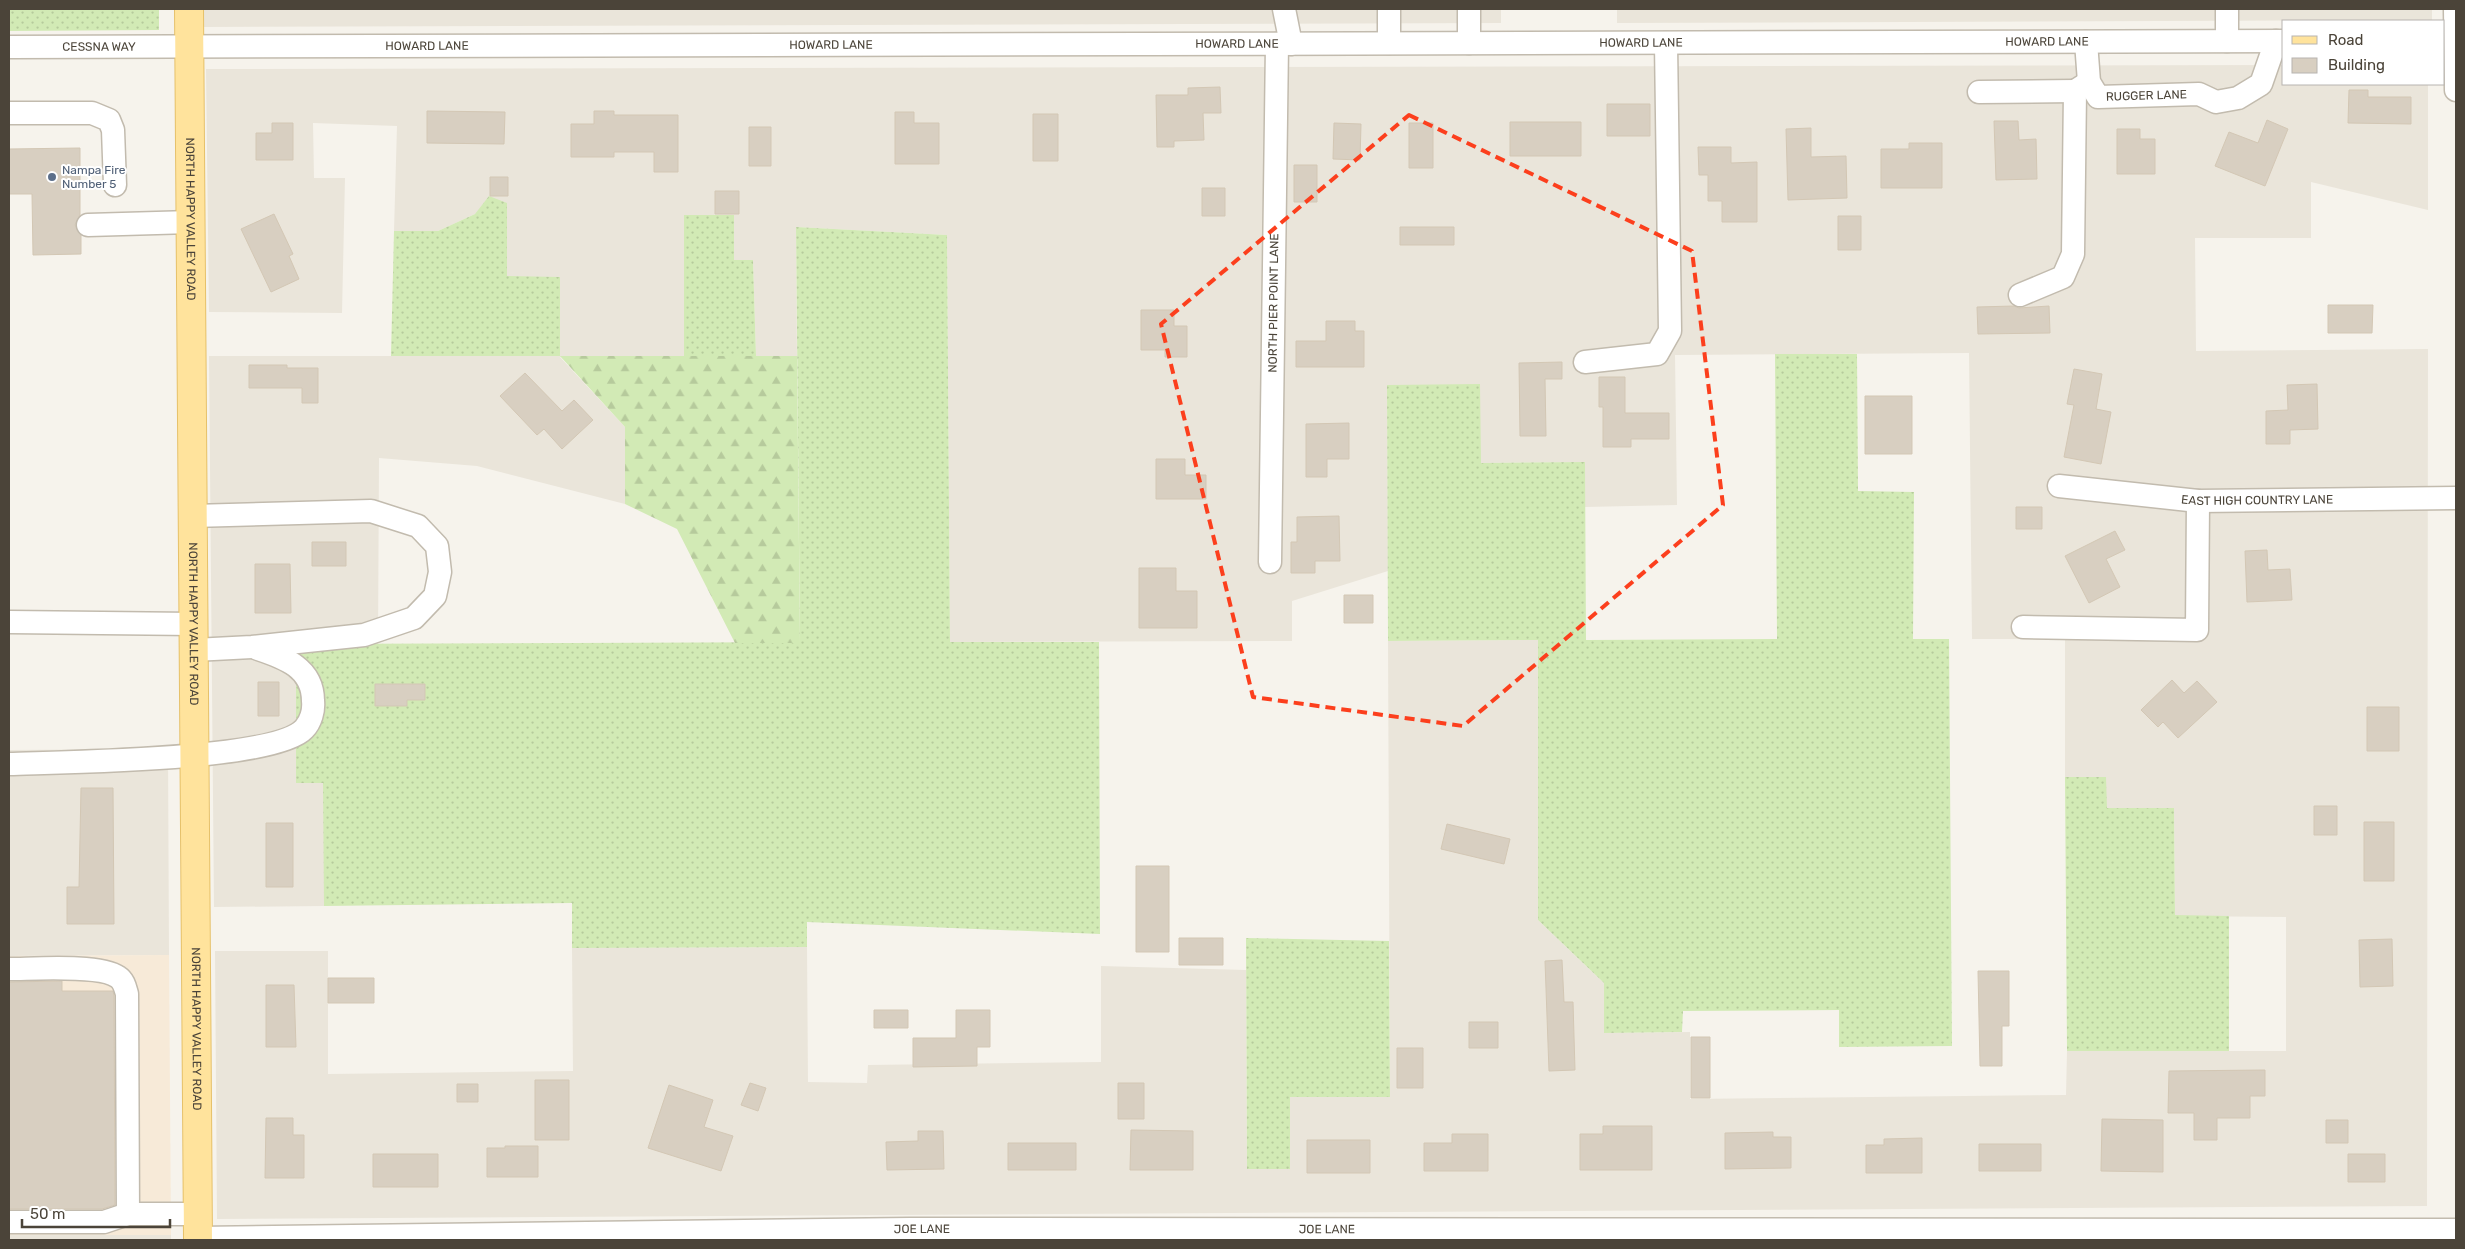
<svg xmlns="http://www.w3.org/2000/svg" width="2465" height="1249" font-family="Rubik,sans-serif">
<defs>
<pattern id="grass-dots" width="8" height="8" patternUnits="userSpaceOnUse" patternTransform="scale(1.25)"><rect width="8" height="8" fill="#d2eab5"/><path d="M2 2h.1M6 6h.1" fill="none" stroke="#b6ca9c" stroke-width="1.8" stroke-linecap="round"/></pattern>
<pattern id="forest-firs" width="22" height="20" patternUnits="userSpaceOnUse" patternTransform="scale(1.25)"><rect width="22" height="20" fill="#d2eab5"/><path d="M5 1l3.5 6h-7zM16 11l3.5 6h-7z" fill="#b6ca9c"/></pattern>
</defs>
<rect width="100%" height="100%" fill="#f6f3ec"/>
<!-- residential -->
<path fill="#eae5da" d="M 204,9 L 1501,9 L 1501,23 L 204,27 Z
M 1617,9 L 2432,9 L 2432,20 L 1617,23 Z
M 2284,65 L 2284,84 L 2428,84 L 2428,210 L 2311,182 L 2311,238 L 2195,238 L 2196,351 L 2428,349 L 2427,1206 L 217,1219 L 215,951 L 328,951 L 328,1074 L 573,1071 L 572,948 L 807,947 L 808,1082 L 867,1083 L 868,1065 L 1101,1062 L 1101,966 L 1246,970 L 1247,1169 L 1290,1097 L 1390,1097 L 1388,641 L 1538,640 L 1538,920 L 1604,983 L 1604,1033 L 1690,1032 L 1690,1099 L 2066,1095 L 2067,1051 L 2286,1051 L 2286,917 L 2175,916 L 2174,808 L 2106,808 L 2106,777 L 2065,777 L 2065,639 L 1972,639 L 1969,353 L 1675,355 L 1677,505 L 1585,507 L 1585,462 L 1481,463 L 1387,385 L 1388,571 L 1292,601 L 1292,641 L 950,642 L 947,235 L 796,227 L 797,356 L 756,356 L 753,260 L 734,260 L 734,215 L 684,215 L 684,356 L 560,357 L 625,427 L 625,504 L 477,466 L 379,458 L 378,644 L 296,644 L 297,783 L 324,783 L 324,906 L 214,907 L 209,356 L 559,356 L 560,277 L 507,277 L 507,204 L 475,214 L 438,231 L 394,231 L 397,126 L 313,123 L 314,178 L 345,178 L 342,313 L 209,312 L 206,69 Z
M 168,749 L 169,955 L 9,956 L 9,750 Z
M 9,1235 L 171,1235 L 171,1240 L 9,1240 Z"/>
<!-- commercial -->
<path fill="#f7ead8" d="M 169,955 L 171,1235 L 9,1235 L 9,956 Z"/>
<!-- grass -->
<path fill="url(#grass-dots)" d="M 9,9 L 159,9 L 159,30 L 9,31 Z
M 489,196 L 507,203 L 507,276 L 560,277 L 560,356 L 391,356 L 394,231 L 438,231 L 475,214 Z
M 684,215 L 734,215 L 734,260 L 753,260 L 756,356 L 684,356 Z
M 796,227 L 947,235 L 950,642 L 1099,642 L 1100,934 L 807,922 L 807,947 L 572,948 L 572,903 L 324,906 L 323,783 L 296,783 L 296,644 L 800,642 Z
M 1775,354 L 1857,354 L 1858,491 L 1914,492 L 1913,639 L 1949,639 L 1952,1046 L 1839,1047 L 1839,1010 L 1683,1011 L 1682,1032 L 1604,1033 L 1604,983 L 1538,920 L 1538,640 L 1388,641 L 1387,385 L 1480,384 L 1481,463 L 1585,462 L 1586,640 L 1777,639 Z
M 2065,777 L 2106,777 L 2107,808 L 2174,808 L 2175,915 L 2229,916 L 2229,1051 L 2067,1051 Z
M 1246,938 L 1389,941 L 1390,1097 L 1290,1097 L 1290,1169 L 1247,1169 Z"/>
<!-- forest -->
<path fill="url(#forest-firs)" d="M 560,356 L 797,356 L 800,643 L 735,643 L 677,529 L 625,504 L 625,427 Z"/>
<!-- building -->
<path fill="#d8cfc1" stroke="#d3c7b4" d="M 1220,87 L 1221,113 L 1203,113 L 1204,140 L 1174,141 L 1174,147 L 1157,147 L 1156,95 L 1188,95 L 1188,88 Z
M 2349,90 L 2368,90 L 2368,97 L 2411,97 L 2411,124 L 2348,123 Z
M 1607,104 L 1650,104 L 1650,136 L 1607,136 Z
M 427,111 L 505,112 L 504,144 L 427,143 Z
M 594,111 L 614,111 L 614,115 L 678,115 L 678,172 L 654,172 L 654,152 L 614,152 L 614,157 L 571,157 L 571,124 L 594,124 Z
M 895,112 L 914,112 L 914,123 L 939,123 L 939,164 L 895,164 Z
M 1033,114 L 1058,114 L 1058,161 L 1033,161 Z
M 2267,120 L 2288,129 L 2265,186 L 2215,166 L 2229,132 L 2258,143 Z
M 1994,121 L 2018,121 L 2019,140 L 2036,139 L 2037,179 L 1996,180 Z
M 1510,122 L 1581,122 L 1581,156 L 1510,156 Z
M 272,123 L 293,123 L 293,160 L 256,160 L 256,133 L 272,133 Z
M 1334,123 L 1361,124 L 1360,160 L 1333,159 Z
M 1409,123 L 1433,123 L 1433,168 L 1409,168 Z
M 749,127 L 771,127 L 771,166 L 749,166 Z
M 1811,128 L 1811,157 L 1846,156 L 1847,198 L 1788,200 L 1786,129 Z
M 2117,129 L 2140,129 L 2140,139 L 2155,139 L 2155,174 L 2117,174 Z
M 1909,143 L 1942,143 L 1942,188 L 1881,188 L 1881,149 L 1909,149 Z
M 1698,147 L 1731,147 L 1731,163 L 1757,162 L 1757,222 L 1722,222 L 1722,201 L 1708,201 L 1708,175 L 1699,175 Z
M 80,148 L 80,215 L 75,225 L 81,235 L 81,254 L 33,255 L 32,194 L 9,194 L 9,149 Z
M 1294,165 L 1317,165 L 1317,202 L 1294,202 Z
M 490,177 L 508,177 L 508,196 L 490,196 Z
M 1202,188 L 1225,188 L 1225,216 L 1202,216 Z
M 715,191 L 739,191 L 739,214 L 715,214 Z
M 274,214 L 293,254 L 289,256 L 299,279 L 271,292 L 241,229 Z
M 1838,216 L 1861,216 L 1861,250 L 1838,250 Z
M 1400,227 L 1454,227 L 1454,245 L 1400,245 Z
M 2328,305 L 2373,305 L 2372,333 L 2328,333 Z
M 2014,306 L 2019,308 L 2049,306 L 2050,333 L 1978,334 L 1977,307 Z
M 1141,310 L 1174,310 L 1174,326 L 1187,326 L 1187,357 L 1165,357 L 1165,350 L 1141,350 Z
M 1326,321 L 1355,321 L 1355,331 L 1364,331 L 1364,367 L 1296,367 L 1296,341 L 1326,341 Z
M 1562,362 L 1562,379 L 1545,379 L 1546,436 L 1520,436 L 1519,363 Z
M 249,365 L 287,365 L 287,368 L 318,368 L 318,403 L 302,403 L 302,388 L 249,388 Z
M 2074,369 L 2102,374 L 2096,409 L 2111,412 L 2101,464 L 2064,457 L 2074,405 L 2067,404 Z
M 525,373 L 562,411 L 574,400 L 593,420 L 562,449 L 544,429 L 537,435 L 500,396 Z
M 1599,377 L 1625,377 L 1625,413 L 1669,413 L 1669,439 L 1631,439 L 1631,447 L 1603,447 L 1603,407 L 1599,407 Z
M 2317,384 L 2318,429 L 2290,430 L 2290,444 L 2266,444 L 2266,411 L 2288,410 L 2287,385 Z
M 1865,396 L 1912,396 L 1912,454 L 1865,454 Z
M 1349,423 L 1349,459 L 1327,459 L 1327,477 L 1306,477 L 1306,424 Z
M 1156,459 L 1185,459 L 1185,475 L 1206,475 L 1206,499 L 1156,499 Z
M 2016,507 L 2042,507 L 2042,529 L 2016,529 Z
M 1339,516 L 1340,561 L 1315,561 L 1315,573 L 1291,573 L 1291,542 L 1297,542 L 1297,517 Z
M 2115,531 L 2125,550 L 2106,559 L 2120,587 L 2089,603 L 2065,556 Z
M 312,542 L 346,542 L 346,566 L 312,566 Z
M 2267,550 L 2268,570 L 2290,569 L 2292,600 L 2247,602 L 2245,551 Z
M 255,564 L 290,564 L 291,613 L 255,613 Z
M 1139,568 L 1176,568 L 1176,591 L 1197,591 L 1197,628 L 1139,628 Z
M 1344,595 L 1373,595 L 1373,623 L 1344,623 Z
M 2172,680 L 2184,693 L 2197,681 L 2217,702 L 2178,738 L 2163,722 L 2158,727 L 2141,710 Z
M 258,682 L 279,682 L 279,716 L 258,716 Z
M 375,684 L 425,684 L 425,700 L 407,700 L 407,706 L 375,706 Z
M 2367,707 L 2399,707 L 2399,751 L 2367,751 Z
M 81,788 L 113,788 L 114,924 L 67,924 L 67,887 L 79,887 Z
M 2314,806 L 2337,806 L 2337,835 L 2314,835 Z
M 2364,822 L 2394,822 L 2394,881 L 2364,881 Z
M 266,823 L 293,823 L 293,887 L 266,887 Z
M 1447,824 L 1510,839 L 1504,864 L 1441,849 Z
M 1136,866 L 1169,866 L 1169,952 L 1136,952 Z
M 1179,938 L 1223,938 L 1223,965 L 1179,965 Z
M 2392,939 L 2393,986 L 2360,987 L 2359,940 Z
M 1562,960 L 1564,1002 L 1573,1002 L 1575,1070 L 1549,1071 L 1545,961 Z
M 1978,971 L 2009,971 L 2009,1026 L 2002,1026 L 2002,1066 L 1980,1066 Z
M 328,978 L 374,978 L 374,1003 L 328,1003 Z
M 62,981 L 62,991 L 113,991 L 114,996 L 115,1205 L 102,1209 L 9,1209 L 9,982 Z
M 266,985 L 294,985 L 296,1047 L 266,1047 Z
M 874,1010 L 908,1010 L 908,1028 L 874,1028 Z
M 956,1010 L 990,1010 L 990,1047 L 977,1047 L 977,1066 L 913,1067 L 913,1038 L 956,1038 Z
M 1469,1022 L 1498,1022 L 1498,1048 L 1469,1048 Z
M 1691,1037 L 1710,1037 L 1710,1098 L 1691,1098 Z
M 1397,1048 L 1423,1048 L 1423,1088 L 1397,1088 Z
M 2265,1070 L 2265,1096 L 2250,1096 L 2250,1118 L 2217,1118 L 2217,1140 L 2194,1140 L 2194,1113 L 2168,1113 L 2169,1071 Z
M 535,1080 L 569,1080 L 569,1140 L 535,1140 Z
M 750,1083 L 766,1088 L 758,1111 L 741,1105 Z
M 1118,1083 L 1144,1083 L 1144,1119 L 1118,1119 Z
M 457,1084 L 478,1084 L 478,1102 L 457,1102 Z
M 669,1085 L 713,1100 L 704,1127 L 733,1136 L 721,1171 L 648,1148 Z
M 266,1118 L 293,1118 L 293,1135 L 304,1135 L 304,1178 L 265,1178 Z
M 2102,1119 L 2163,1120 L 2163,1172 L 2101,1171 Z
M 2326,1120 L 2348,1120 L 2348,1143 L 2326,1143 Z
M 1603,1126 L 1652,1126 L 1652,1170 L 1580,1170 L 1580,1134 L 1603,1134 Z
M 1131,1130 L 1193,1131 L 1193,1170 L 1130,1170 Z
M 918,1131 L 943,1131 L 944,1169 L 887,1170 L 886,1142 L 918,1141 Z
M 1773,1132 L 1773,1137 L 1791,1137 L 1791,1168 L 1725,1169 L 1725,1133 Z
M 1452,1134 L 1488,1134 L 1488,1171 L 1424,1171 L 1424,1143 L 1452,1143 Z
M 1922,1138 L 1922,1173 L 1866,1173 L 1866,1145 L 1884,1145 L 1884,1139 Z
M 1307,1140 L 1370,1140 L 1370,1173 L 1307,1173 Z
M 1008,1143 L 1076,1143 L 1076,1170 L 1008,1170 Z
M 1979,1144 L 2041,1144 L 2041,1171 L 1979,1171 Z
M 505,1146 L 538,1146 L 538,1177 L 487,1177 L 487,1148 L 505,1148 Z
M 373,1154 L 438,1154 L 438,1187 L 373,1187 Z
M 2348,1154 L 2385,1154 L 2385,1182 L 2348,1182 Z"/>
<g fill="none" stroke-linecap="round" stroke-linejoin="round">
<!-- minor casing -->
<g stroke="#c2bbae" stroke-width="25">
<g id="minor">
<path d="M 1284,9 L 1291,44"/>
<path d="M 1389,9 L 1389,43"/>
<path d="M 1469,9 L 1469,43"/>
<path d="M 2455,9 L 2456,90"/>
<path d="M 2227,41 L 2227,9"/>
<path id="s1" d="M 2086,42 L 2089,82 L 2098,97 L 2199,94 L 2216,102 L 2238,98 L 2261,84 L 2276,41"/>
<path id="s2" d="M 9,47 L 2284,41"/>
<path d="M 1979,92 L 2075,91"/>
<path d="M 9,113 L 92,113 L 109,120 L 113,130 L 115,185"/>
<path d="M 88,225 L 191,222"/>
<path d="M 2020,295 L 2063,277 L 2073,254 L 2075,91 L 2089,82"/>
<path d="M 1585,362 L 1657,354 L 1670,331 L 1666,43"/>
<path id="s3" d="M 2059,486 L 2198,501 L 2456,498"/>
<path d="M 193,516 L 371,511 L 418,526 L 437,546 L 440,572 L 435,596 L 414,618 L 364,635 L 252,647 L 194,650"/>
<path id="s4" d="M 1270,562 L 1277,44"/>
<path d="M 9,622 L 194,624"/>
<path d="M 2023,627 L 2197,630 L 2198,501"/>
<path d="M 9,764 C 60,762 274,761 304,729 C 311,722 314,710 313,701 C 313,668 285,658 258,649"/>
<path d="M 9,969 C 33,969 100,964 118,977 C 124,981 125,987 127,994 L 128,1214"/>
<path d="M 9,1222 L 104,1222 L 128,1214 L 198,1214"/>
<path id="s5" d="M 198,1238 L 910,1229 L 2456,1230"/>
</g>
</g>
<!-- major casing -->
<g stroke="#e6c16a" stroke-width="30">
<g id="major">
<path id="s6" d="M 189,9 L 198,1240"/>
</g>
</g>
<!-- minor -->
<use href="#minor" stroke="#fff" stroke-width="22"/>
<!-- major -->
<use href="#major" stroke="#ffe39c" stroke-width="28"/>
</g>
<!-- marked area -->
<path fill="none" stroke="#fc3f1d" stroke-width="4" stroke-dasharray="10 6" stroke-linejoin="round" d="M 1409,115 L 1692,251 L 1723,505 L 1463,726 L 1253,697 L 1161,324 Z"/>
<!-- markers -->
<circle fill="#5c6f8a" stroke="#fff" stroke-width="2" cx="52" cy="177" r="5"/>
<g text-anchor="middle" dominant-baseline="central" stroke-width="4" stroke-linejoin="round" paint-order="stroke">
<!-- street labels -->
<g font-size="12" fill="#4b4439" stroke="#fff">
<text stroke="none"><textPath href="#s2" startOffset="2038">HOWARD LANE</textPath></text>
<text stroke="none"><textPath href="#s2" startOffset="1632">HOWARD LANE</textPath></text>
<text stroke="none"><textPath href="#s2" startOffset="1228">HOWARD LANE</textPath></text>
<text stroke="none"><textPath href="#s2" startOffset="822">HOWARD LANE</textPath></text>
<text stroke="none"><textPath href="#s2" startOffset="90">CESSNA WAY</textPath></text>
<text stroke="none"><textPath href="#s2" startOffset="418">HOWARD LANE</textPath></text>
<text stroke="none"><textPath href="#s1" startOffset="106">RUGGER LANE</textPath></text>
<text stroke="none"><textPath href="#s6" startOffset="210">NORTH HAPPY VALLEY ROAD</textPath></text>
<text stroke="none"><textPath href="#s4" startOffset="259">NORTH PIER POINT LANE</textPath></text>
<text stroke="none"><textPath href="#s3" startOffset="199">EAST HIGH COUNTRY LANE</textPath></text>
<text stroke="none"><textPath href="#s6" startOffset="615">NORTH HAPPY VALLEY ROAD</textPath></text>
<text stroke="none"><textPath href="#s6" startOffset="1020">NORTH HAPPY VALLEY ROAD</textPath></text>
<text stroke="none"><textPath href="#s5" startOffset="724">JOE LANE</textPath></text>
<text stroke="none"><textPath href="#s5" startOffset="1129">JOE LANE</textPath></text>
</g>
<!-- service labels -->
<g font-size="12" fill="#4e5e75" stroke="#fff" text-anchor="start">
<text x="62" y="170">Nampa Fire<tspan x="62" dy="14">Number 5</tspan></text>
</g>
</g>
<!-- border -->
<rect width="2465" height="1249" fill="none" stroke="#4b4439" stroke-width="20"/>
<!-- legend -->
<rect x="2282" y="20" width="162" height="65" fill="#ffffff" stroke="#b7b4b0"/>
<rect x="2292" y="36" width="25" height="8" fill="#ffe39c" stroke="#b7b4b0"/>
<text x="2328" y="45" font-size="15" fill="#4b4439">Road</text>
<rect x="2292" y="58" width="25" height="15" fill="#d8cfc1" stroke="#b7b4b0"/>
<text x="2328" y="70" font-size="15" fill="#4b4439">Building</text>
<!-- scale -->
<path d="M22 1219v8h148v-8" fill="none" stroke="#4b4439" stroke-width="2.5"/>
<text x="30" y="1219" font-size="15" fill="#4b4439" stroke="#ffffff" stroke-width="4" paint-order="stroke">50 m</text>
</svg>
